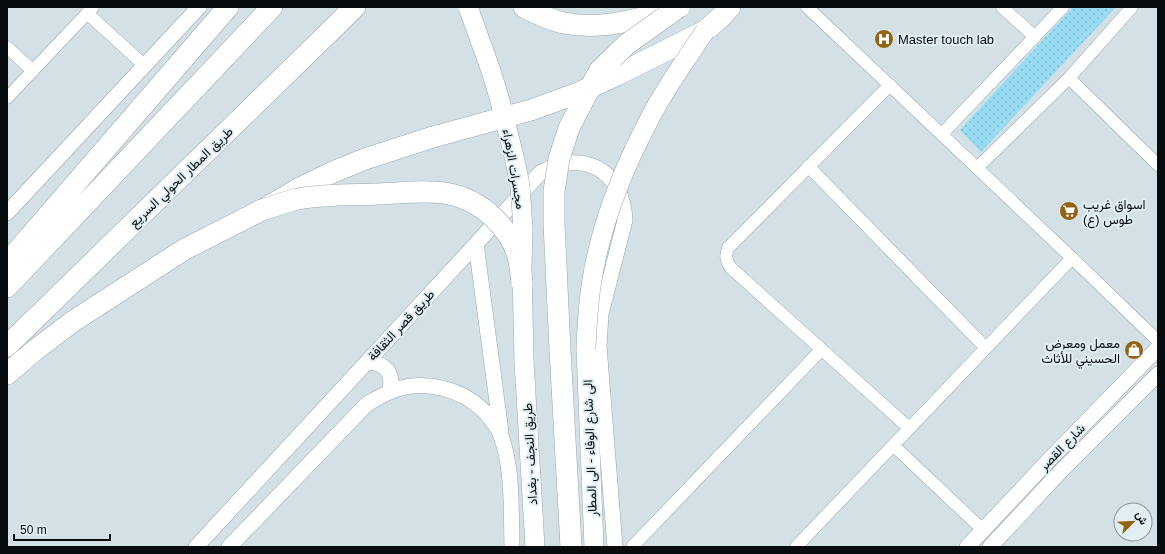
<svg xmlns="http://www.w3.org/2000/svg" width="1165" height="554" font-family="Helvetica,Vazirmatn,sans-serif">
<defs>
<pattern id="grass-dots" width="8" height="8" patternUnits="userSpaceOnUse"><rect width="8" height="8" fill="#98dcf4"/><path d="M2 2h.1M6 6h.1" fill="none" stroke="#82bcd0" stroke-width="1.8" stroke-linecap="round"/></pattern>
</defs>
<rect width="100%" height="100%" fill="#d3e1e7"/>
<!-- grass -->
<path fill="url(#grass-dots)" d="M 1073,7 L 1116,7 L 981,152 L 960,130 Z"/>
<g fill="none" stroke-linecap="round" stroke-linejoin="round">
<!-- minor casing -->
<g stroke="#99a6ab" stroke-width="13">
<path id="minor" d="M 807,7 L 1072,258 L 1158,341
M 1002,7 L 1035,37
M 87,13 L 144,65
M 7,47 L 33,71
M 1069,78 L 1158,165
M 890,85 L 728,248 C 725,256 726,261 731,268 L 909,428
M 7,98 L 93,7
M 942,134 L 1063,7
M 808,166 L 986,348
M 977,168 L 1069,78 L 1132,7
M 894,446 L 983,530
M 632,547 L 821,350
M 796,547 L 1072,258"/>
</g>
<!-- tertiary casing -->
<g stroke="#99a6ab" stroke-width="16">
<path id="tertiary" d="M 7,213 L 199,7
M 476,244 L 501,432
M 368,362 C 386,363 395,374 389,392
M 196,547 L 476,244 L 540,173 C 583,148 623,170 625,220 L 601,314 L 599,346 L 615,547
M 229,547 L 367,404 C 377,398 386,393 397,389 C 426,380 462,389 484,411 C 490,418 498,426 501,436 C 513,468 511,512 512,547
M 967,547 L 1048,461 L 1158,348
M 990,547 L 1060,472 L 1158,374"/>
</g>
<!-- primary casing -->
<g stroke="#99a6ab" stroke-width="20">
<path id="primary" d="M 586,349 L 594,547
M 524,361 L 535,547"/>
</g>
<!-- trunk casing -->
<g stroke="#99a6ab" stroke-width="22">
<path id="trunk" d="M 524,7 C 536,13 550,20 564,23 C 600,30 638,21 672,8
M 617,75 L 705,31 L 721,17 L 730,7
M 7,263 L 228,7
M 7,287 L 272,7
M 7,346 L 355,7
M 560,350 L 571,547
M 7,374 L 34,351 L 72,322 L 185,249 L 262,210 L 300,188 L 333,172 L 365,159 L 433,137"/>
</g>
<!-- minor -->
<use href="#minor" stroke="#fff" stroke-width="12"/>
<!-- tertiary -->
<use href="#tertiary" stroke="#fff" stroke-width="15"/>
<!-- primary -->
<use href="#primary" stroke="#fff" stroke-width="19"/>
<!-- trunk -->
<use href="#trunk" stroke="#fff" stroke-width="21"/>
<!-- primary-bridge casing -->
<g stroke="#99a6ab" stroke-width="20" stroke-linecap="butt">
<path id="primary-bridge" d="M 468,7 L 490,68 L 499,97 L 514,156 L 520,185 L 523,229 L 522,268 L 524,361
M 586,349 C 587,326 588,303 592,280 C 601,223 623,169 650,118 C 665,88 686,60 705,31"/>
</g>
<!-- trunk-bridge casing -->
<g stroke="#99a6ab" stroke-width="22" stroke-linecap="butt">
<path id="trunk-bridge" d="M 433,137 L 531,110 L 578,93 L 617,75
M 262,210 C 274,206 286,202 297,199 C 324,194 352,195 379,194 C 423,192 459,184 494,218 C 503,227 513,240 517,253 C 520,262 521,273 522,283
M 560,350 L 554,223 L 554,191 L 559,159 L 569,128 L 585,97 L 600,70 L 627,44 L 679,7"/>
</g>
<!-- primary-bridge -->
<use href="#primary-bridge" stroke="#fff" stroke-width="19"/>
<!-- trunk-bridge -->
<use href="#trunk-bridge" stroke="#fff" stroke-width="21"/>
</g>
<!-- icons -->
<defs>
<g id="hospital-disc" transform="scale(1)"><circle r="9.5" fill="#946213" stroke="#e0eff4"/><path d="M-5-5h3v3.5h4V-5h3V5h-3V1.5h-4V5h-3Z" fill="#fff"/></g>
<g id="supermarket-disc" transform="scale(1)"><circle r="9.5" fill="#946213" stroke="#e0eff4"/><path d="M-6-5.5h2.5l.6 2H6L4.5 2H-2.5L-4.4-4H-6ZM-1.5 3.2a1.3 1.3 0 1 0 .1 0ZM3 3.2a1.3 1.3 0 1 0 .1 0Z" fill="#fff"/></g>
<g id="shop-disc" transform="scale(1)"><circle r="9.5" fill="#946213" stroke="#e0eff4"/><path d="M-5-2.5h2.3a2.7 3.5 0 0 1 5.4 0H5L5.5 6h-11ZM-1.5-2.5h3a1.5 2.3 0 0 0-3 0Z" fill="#fff"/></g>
</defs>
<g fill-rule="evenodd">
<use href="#hospital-disc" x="884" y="39"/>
<use href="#supermarket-disc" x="1069" y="211"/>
<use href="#shop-disc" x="1134" y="350"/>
</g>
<g text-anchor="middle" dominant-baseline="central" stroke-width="4" stroke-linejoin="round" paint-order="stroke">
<!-- poi labels -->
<g font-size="13" fill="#080c0e" stroke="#e0eff4" text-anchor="start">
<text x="898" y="39">Master touch lab</text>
<text x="1083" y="204">اسواق غريب<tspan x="1083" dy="15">طوس (ع)</tspan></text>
<text x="1120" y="343" text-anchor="end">معمل ومعرض<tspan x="1120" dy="15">الحسيني للأثاث</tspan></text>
</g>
<!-- street labels -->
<g font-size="13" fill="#080c0e" stroke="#e0eff4">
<text transform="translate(514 169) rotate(80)">مجسرات الزهراء</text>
<text transform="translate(181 177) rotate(-44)">طريق المطار الحولي السريع</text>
<text transform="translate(401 325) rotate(-47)">طريق قصر الثقافة</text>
<text transform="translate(1062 447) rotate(-46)">شارع القصر</text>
<text transform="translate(590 448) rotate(-92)">الى شارع الوفاء - الى المطار</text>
<text transform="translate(530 454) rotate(-93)">طريق النجف - بغداد</text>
</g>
</g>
<!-- border -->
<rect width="1165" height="554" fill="none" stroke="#080c0e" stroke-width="16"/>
<!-- north arrow -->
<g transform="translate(1133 522) rotate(66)"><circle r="19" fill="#e0eff4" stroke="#8a9498"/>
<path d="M0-3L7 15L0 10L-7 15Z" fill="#946213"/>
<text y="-6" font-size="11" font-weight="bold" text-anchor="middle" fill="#080c0e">ش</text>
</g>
<!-- scale -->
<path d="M14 534v6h96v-6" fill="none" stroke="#080c0e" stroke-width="2"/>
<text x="20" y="534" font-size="12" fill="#080c0e" stroke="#e0eff4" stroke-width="3" paint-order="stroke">50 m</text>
</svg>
